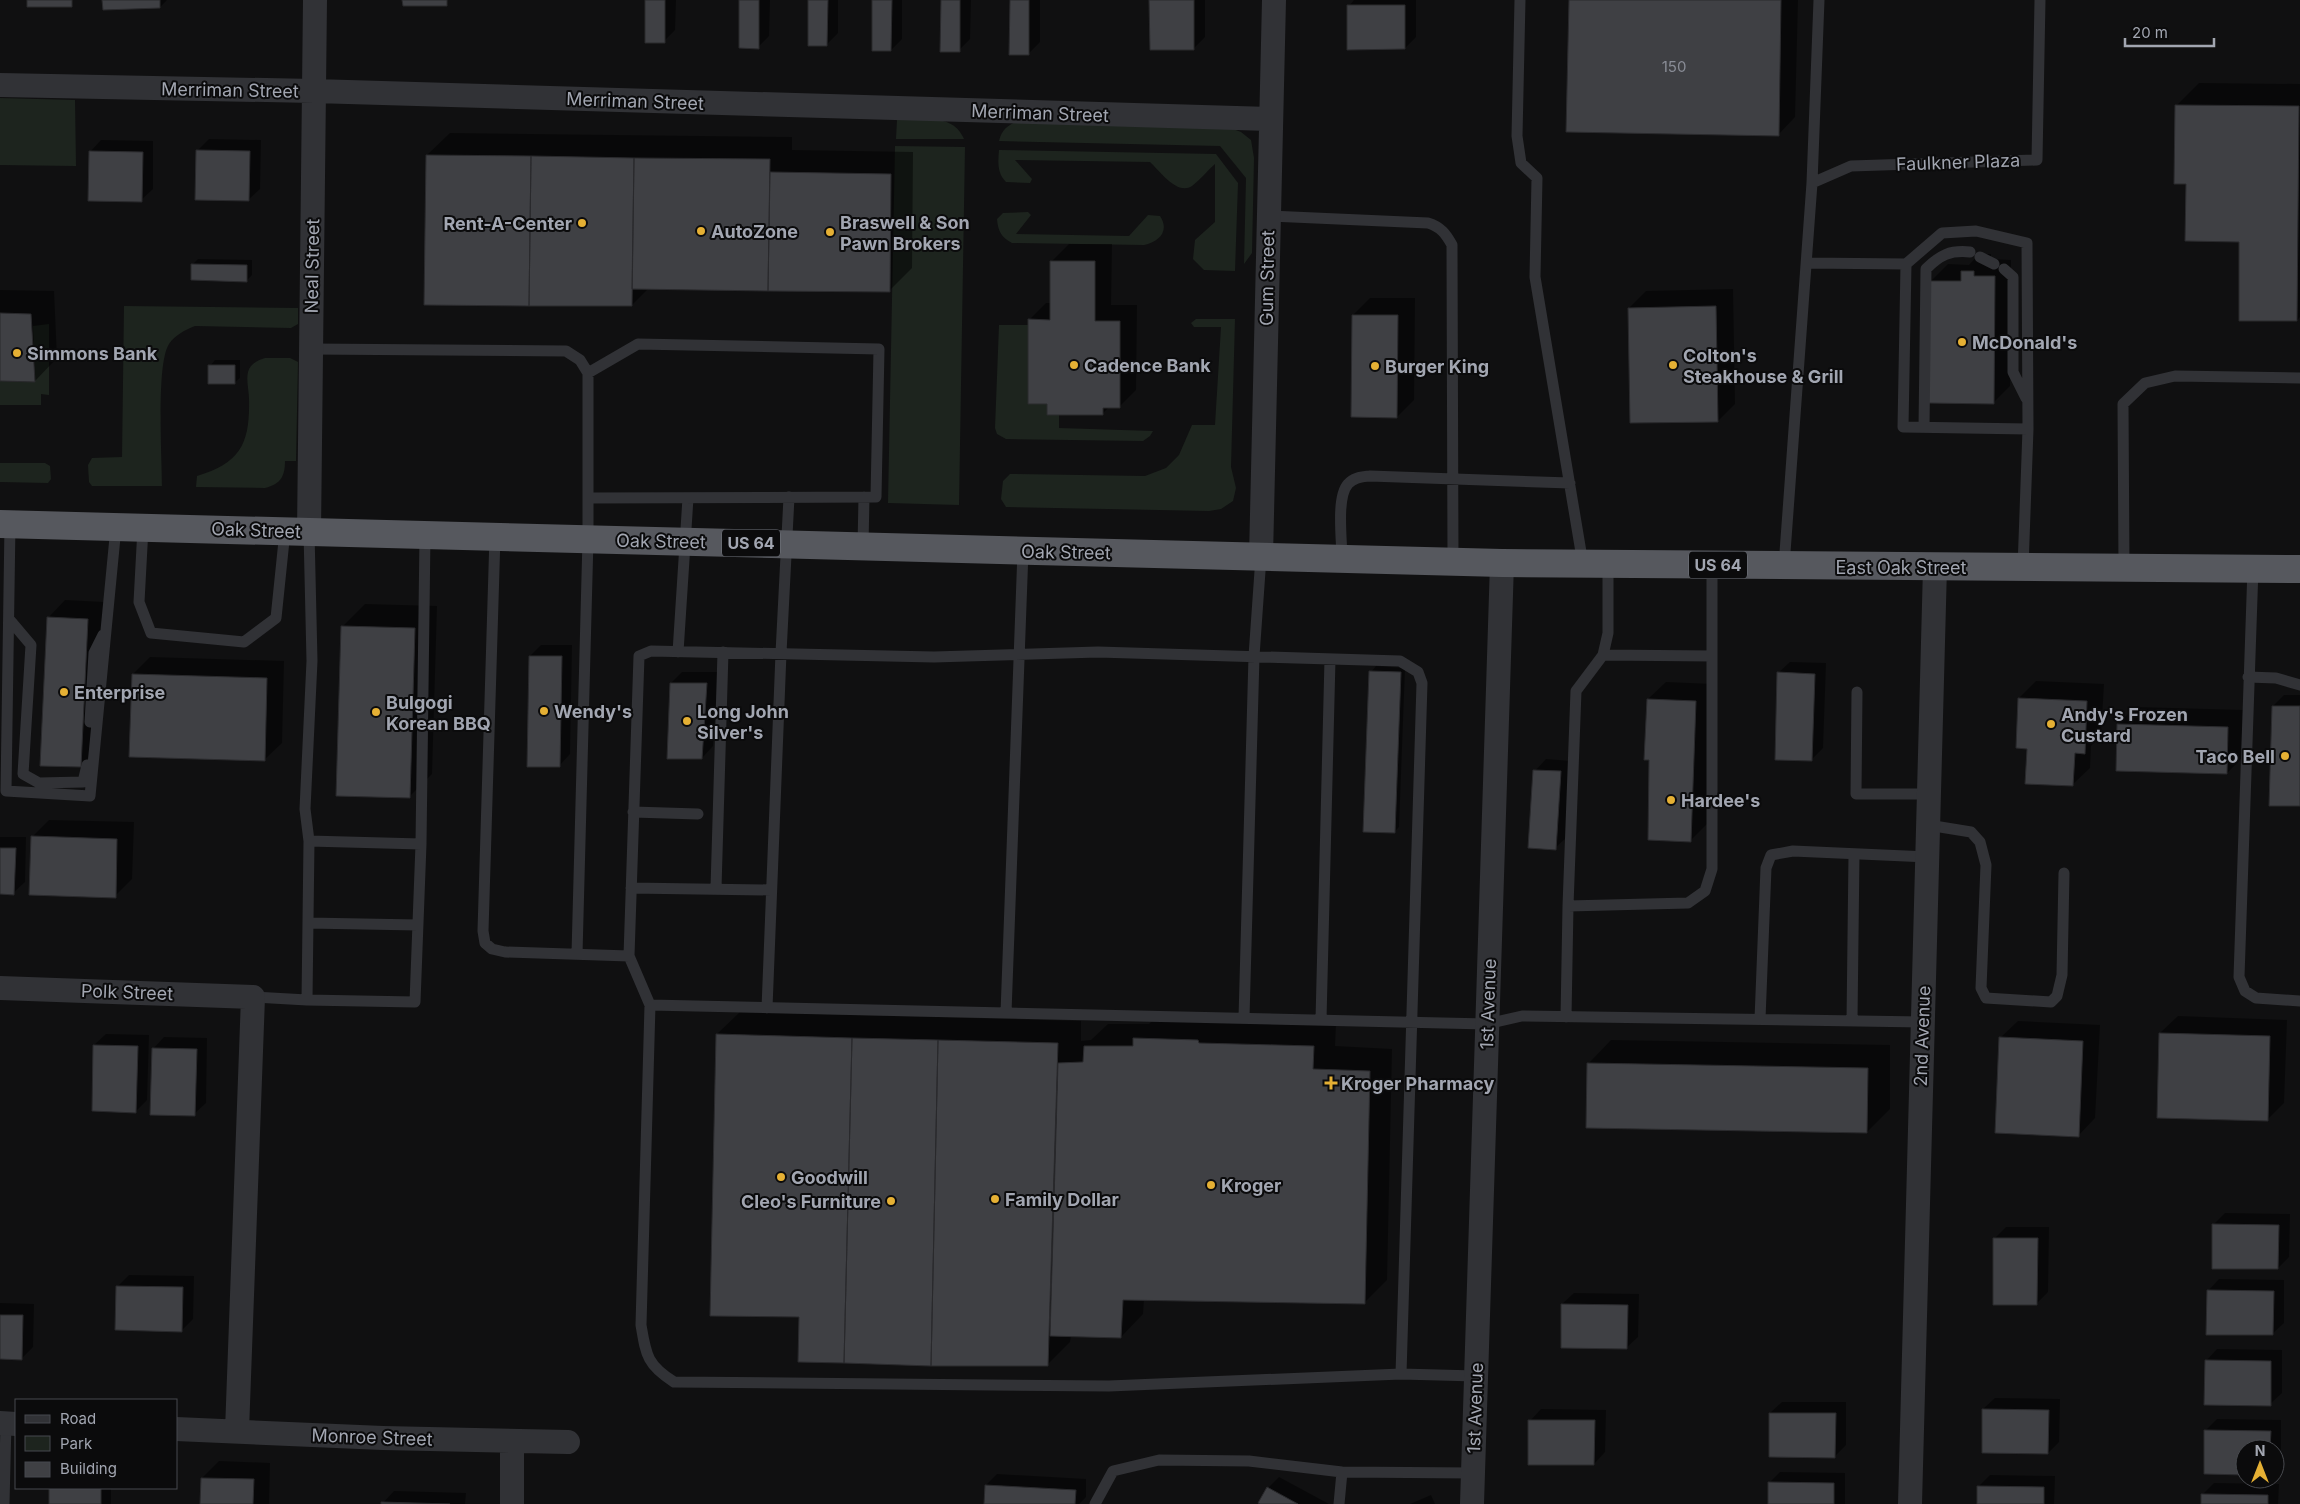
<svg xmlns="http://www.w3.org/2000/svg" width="2300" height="1504" font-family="Inter,sans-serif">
<rect width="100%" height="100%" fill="#101011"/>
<!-- green -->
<path fill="#1d241e" d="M 0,98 L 75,100 L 76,166 L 0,165 Z
M 897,120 C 921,120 953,112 964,139 L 896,139 Z
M 1019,120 L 1225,126 L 1241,132 L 1251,140 L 1254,158 L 1252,253 L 1244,264 L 1246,178 L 1220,146 L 999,141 C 1002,129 1007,126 1019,120 Z
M 895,146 L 965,147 L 959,505 L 888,503 Z
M 999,150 L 1216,154 L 1238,183 L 1235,271 L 1204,270 L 1193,259 L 1195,240 L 1215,222 L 1215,164 C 1207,171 1200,180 1192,186 C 1177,196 1159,170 1150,162 L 1015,160 L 1032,179 L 1030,183 L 1006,182 C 997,173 998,162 999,150 Z
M 1028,212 L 1031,215 L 1016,234 L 1129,236 L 1148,215 L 1160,216 C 1170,231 1159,242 1144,245 L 1012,243 C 1001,237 998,231 997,219 L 1003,213 Z
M 124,306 L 298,308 L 298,324 L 291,328 L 195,326 C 185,330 175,335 169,344 C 156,364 162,457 162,486 L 92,486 L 89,482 L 88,465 L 92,458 L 122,457 Z
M 1196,319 L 1235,319 L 1231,467 L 1236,488 L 1233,501 L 1221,509 L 1209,511 L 1006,507 L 1001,499 L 1003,481 L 1010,474 L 1145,476 L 1166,468 L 1179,455 L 1192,425 L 1215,425 L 1221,327 L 1194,327 L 1191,323 Z
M 49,324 L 49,395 L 41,394 L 41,405 L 0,405 L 0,381 L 35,382 L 33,326 Z
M 999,325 L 1028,325 L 1028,404 L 1047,404 L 1059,415 L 1059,428 L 1153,431 L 1150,436 L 1143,441 L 1006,439 L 997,434 L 995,428 Z
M 265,358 L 290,358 L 298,362 L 296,461 L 285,461 C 285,476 281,484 265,488 L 196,487 L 197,476 C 241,463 250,443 249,399 C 249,391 246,380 248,372 C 250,364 258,360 265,358 Z
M 0,463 L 45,463 L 50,466 L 51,479 L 48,483 L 0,482 Z"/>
<!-- shadow -->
<path fill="#0007" d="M 104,0 L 167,0 L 160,7 Z
M 647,0 L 676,0 L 675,30 L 664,41 Z
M 741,0 L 770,0 L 769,36 L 758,47 Z
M 810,0 L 838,0 L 838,33 L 827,44 Z
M 874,0 L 902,0 L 902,39 L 891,50 Z
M 942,0 L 971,0 L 970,39 L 959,50 Z
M 1011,0 L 1040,0 L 1040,42 L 1028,54 Z
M 1151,0 L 1205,0 L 1205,37 L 1194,48 Z
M 1354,0 L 1416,0 L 1416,37 L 1405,48 L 1349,6 Z
M 1570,0 L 1798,0 L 1795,117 L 1778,135 Z
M 2199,83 L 2300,84 L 2300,317 L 2297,320 L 2241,241 L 2187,183 L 2176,106 Z
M 450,133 L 792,137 L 792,150 L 913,152 L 912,268 L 889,291 L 649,288 L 632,305 L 427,155 Z
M 209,139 L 261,140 L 260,189 L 248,200 L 197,151 Z
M 101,140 L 153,141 L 153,189 L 141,200 L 90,152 Z
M 1069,244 L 1112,244 L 1111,305 L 1137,305 L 1136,390 L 1119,407 L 1109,407 L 1103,413 L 1029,320 L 1046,303 L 1052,303 L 1052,261 Z
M 1979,254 L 1991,254 L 1991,259 L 2011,260 L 2010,386 L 1993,403 L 1931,281 L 1948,264 L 1969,265 Z
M 198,259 L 252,260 L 252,275 L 246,281 L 193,264 Z
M 1733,289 L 1735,404 L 1718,421 L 1629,308 L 1646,291 Z
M 0,290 L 54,291 L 57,358 L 35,381 L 0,379 Z
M 1370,298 L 1415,298 L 1414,400 L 1397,417 L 1353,315 Z
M 215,360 L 240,360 L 240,378 L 234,383 L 210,366 Z
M 65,600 L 104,602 L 97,749 L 80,766 L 48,618 Z
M 365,604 L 437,606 L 432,774 L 409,797 L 343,626 Z
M 541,645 L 572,645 L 570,754 L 559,766 L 530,656 Z
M 150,657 L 284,661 L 282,743 L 264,760 L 133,674 Z
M 1790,662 L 1826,663 L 1823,748 L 1812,759 L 1778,673 Z
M 1376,666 L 1405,668 L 1399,827 L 1394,832 L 1371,672 Z
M 682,672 L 718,672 L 713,746 L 702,758 L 671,683 Z
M 2036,681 L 2104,684 L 2101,735 L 2091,746 L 2090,768 L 2072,785 L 2028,747 L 2019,698 Z
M 1666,682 L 1713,684 L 1708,823 L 1691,840 L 1651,759 L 1648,699 Z
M 2284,695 L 2300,695 L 2300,805 L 2273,706 Z
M 2135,707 L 2245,710 L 2244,756 L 2227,773 L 2118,724 Z
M 1546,759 L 1571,761 L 1567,837 L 1555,848 L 1535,771 Z
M 49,820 L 134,822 L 132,879 L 115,896 L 32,837 Z
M 0,837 L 26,837 L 25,882 L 13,893 L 0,893 Z
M 740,1012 L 1081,1021 L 1081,1041 L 1091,1040 L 1108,1024 L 1149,1024 L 1157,1016 L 1336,1024 L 1335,1046 L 1392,1049 L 1387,1280 L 1364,1303 L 1144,1299 L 1143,1314 L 1121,1337 L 1071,1336 L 1070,1342 L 1047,1365 L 800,1316 L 717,1034 Z
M 2178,1016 L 2287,1020 L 2284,1103 L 2267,1120 L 2160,1033 Z
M 2018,1021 L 2100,1025 L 2095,1118 L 2078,1136 L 2000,1038 Z
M 106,1034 L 149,1035 L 147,1100 L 136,1111 L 94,1045 Z
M 164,1037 L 207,1038 L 206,1103 L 194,1114 L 153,1049 Z
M 1611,1040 L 1890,1045 L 1890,1109 L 1867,1132 L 1589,1063 Z
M 2225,1213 L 2290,1214 L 2289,1257 L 2278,1268 L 2214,1224 Z
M 2006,1227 L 2049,1227 L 2048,1292 L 2037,1303 L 1994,1239 Z
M 129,1275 L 194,1276 L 193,1319 L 181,1331 L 118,1286 Z
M 2219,1279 L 2284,1280 L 2284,1323 L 2272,1334 L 2208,1291 Z
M 1574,1293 L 1639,1294 L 1638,1337 L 1626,1348 L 1562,1304 Z
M 0,1303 L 34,1304 L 33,1347 L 22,1358 L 0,1358 Z
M 2217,1349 L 2282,1350 L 2282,1393 L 2270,1404 L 2206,1361 Z
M 1995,1398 L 2060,1399 L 2059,1442 L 2048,1453 L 1983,1409 Z
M 1782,1402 L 1846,1402 L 1846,1445 L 1835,1456 L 1770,1413 Z
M 1541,1409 L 1606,1410 L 1605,1452 L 1594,1464 L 1530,1421 Z
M 2217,1419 L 2281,1420 L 2281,1463 L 2275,1469 L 2275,1449 L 2245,1449 L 2245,1474 L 2206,1430 Z
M 219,1461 L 270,1463 L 269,1504 L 202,1504 L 202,1478 Z
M 1780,1472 L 1845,1473 L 1845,1504 L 1769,1504 L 1769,1483 Z
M 997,1474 L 1086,1479 L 1086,1497 L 1079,1504 L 1002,1504 L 986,1485 Z
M 1990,1475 L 2055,1476 L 2054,1504 L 1978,1504 L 1979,1486 Z
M 1279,1477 L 1329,1504 L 1262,1504 L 1268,1488 Z
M 2214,1483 L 2279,1484 L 2278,1504 L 2202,1504 L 2202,1495 Z
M 50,1488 L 111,1488 L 111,1504 L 50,1504 Z
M 394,1491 L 466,1493 L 465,1504 L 382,1504 Z
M 1431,1495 L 1435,1504 L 1410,1504 Z"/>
<!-- building -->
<path fill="#3f4044" stroke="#2a2a2d" d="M 27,0 L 72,0 L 72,7 L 27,7 Z
M 102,0 L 160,0 L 160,8 L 103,10 Z
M 402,0 L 447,0 L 447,6 L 403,6 Z
M 645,0 L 665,0 L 665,43 L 645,43 Z
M 739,0 L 759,0 L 759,49 L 739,48 Z
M 808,0 L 828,0 L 827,46 L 808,46 Z
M 872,0 L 892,0 L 891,51 L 872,51 Z
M 941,0 L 960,0 L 960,52 L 940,52 Z
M 1010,0 L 1029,0 L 1029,55 L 1009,55 Z
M 1149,0 L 1194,0 L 1194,50 L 1150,50 Z
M 1569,0 L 1781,0 L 1779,136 L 1566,132 Z
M 1347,5 L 1405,5 L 1405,49 L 1347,50 Z
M 2175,105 L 2299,106 L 2297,321 L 2239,321 L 2239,242 L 2185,241 L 2186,184 L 2174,184 Z
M 196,150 L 250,151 L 249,201 L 195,200 Z
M 89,151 L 143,152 L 142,202 L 88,201 Z
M 426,155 L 531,156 L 529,306 L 424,305 Z
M 531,156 L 634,158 L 632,306 L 529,306 Z
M 634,158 L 770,159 L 768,291 L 632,289 Z
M 770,172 L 891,174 L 890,292 L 768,291 Z
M 1050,261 L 1095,261 L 1095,321 L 1120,321 L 1120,408 L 1103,408 L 1103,415 L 1047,415 L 1047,404 L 1028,404 L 1028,319 L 1050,320 Z
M 191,264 L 247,265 L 247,282 L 191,280 Z
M 1961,271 L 1974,271 L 1974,276 L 1995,276 L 1994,404 L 1928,403 L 1930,281 L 1961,281 Z
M 1716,306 L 1718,422 L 1630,423 L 1628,308 Z
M 0,313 L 31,314 L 35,382 L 0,381 Z
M 1352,315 L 1398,315 L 1397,418 L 1351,417 Z
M 208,365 L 235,365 L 235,384 L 208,384 Z
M 47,617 L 88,619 L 81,767 L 40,766 Z
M 341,626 L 415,628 L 410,798 L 336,796 Z
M 529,656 L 562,656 L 560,767 L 527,767 Z
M 1369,671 L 1401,672 L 1395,833 L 1363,832 Z
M 1777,672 L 1815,674 L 1812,761 L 1775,760 Z
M 132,674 L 267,678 L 265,761 L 129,757 Z
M 670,683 L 707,683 L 702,759 L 667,759 Z
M 2018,698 L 2087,701 L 2085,754 L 2075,753 L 2073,786 L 2025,784 L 2027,749 L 2016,748 Z
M 1647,699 L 1696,701 L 1691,842 L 1648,840 L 1649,760 L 1644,760 Z
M 2272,706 L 2300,706 L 2300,806 L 2269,806 Z
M 2117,724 L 2228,727 L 2227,774 L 2116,771 Z
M 1533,770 L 1561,771 L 1556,850 L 1528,848 Z
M 31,836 L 117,839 L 116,898 L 29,895 Z
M 0,848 L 16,848 L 14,895 L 0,894 Z
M 2159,1033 L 2270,1036 L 2268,1121 L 2157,1118 Z
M 716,1034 L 852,1038 L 844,1363 L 798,1362 L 799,1317 L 710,1316 Z
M 1999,1037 L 2083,1041 L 2079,1137 L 1995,1133 Z
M 852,1038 L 938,1040 L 931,1366 L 844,1363 Z
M 1133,1038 L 1198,1040 L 1199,1043 L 1314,1046 L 1313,1069 L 1370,1071 L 1365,1304 L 1123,1300 L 1121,1338 L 1050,1336 L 1058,1063 L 1083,1062 L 1084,1046 L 1133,1046 Z
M 938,1040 L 1058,1043 L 1048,1366 L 931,1366 Z
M 93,1045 L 138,1046 L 136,1113 L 92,1111 Z
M 152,1048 L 197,1049 L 195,1116 L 150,1115 Z
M 1587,1063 L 1868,1068 L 1867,1133 L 1586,1128 Z
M 2212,1224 L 2279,1225 L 2278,1269 L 2212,1269 Z
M 1993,1238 L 2038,1238 L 2037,1305 L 1993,1305 Z
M 116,1286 L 183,1287 L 182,1332 L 115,1330 Z
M 2207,1290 L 2274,1291 L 2273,1335 L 2206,1335 Z
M 1561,1304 L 1628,1305 L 1627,1349 L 1561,1348 Z
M 0,1315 L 23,1315 L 22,1360 L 0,1359 Z
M 2205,1360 L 2271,1361 L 2271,1406 L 2204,1405 Z
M 1982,1409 L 2049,1410 L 2048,1454 L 1982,1453 Z
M 1769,1413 L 1836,1413 L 1835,1458 L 1769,1457 Z
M 1528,1420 L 1595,1420 L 1594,1465 L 1528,1465 Z
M 2204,1430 L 2271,1431 L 2270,1449 L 2245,1449 L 2245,1475 L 2204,1474 Z
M 201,1478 L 254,1479 L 253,1504 L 200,1504 Z
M 1768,1482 L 1834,1483 L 1834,1504 L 1768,1504 Z
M 985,1485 L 1076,1490 L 1075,1504 L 984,1504 Z
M 1977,1486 L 2044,1487 L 2044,1504 L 1977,1504 Z
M 1267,1487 L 1298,1504 L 1260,1504 L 1258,1503 Z
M 49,1488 L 101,1488 L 101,1504 L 49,1504 Z
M 2201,1494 L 2268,1495 L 2268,1504 L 2201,1504 Z
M 381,1502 L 450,1504 L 381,1504 Z"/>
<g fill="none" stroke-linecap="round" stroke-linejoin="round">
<!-- service -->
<path stroke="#313236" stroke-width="11" d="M 1520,0 L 1517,136 L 1521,163 L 1537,178 L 1535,277 L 1583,564
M 1812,183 L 1851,166 L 2037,160 L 2040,0
M 1268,216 L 1428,223 C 1441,227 1446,234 1452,245 L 1453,562
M 1980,257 L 1994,264
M 1807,263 L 1906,264 L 1942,233 L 1976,231 L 2027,243 L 2028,429 L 2023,568
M 1906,264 L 1903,427 L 2028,429
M 2004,269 L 2013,277 L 2013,372 L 2026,398
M 311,349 L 566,351 L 580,360 L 588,373 L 588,539 L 577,954
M 588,373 L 638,344 L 879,349 L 876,497 L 588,498
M 1924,427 L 1926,269 C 1940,255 1950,250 1970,252
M 10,524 L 6,791 L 90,796 L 116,527
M 143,528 L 139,602 L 151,633 L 244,642 L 276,618 L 285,531
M 309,532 L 312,661 L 305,809 L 309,841 L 421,844
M 495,536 L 483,931 L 485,943 L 492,949 L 505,952 L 629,956
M 863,546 L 864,497
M 1342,559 C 1342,541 1336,497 1348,484 C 1354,477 1362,477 1370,476 L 1570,483
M 1784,566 L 1812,183 L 1819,0
M 2124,568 L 2123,404 L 2145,383 L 2175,376 L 2300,378
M 2253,568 L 2239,977 L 2245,991 L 2256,998 L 2300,1001
M 9,619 L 31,645 L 23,774 L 39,783 L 83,782 L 87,765
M 678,652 L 688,498
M 1603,655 L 1712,656
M 2248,677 L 2276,678 L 2300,685
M 1857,692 L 1856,794 L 1929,794
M 90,722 L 94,653 L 103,635
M 633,812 L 698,814
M 1928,825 L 1971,832 L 1980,842 L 1986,865 L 1981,988 L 1986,998 L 2051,1002 L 2057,996 L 2062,975 L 2064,873
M 631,888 L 771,890
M 716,888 L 723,652
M 1568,906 L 1688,903 L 1705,891 L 1712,869 L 1712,565
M 308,923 L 418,925
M 253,997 L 307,1000 L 415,1002 L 421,844 L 425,535
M 307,1000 L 309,841
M 650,1005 L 1487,1024 L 1522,1016 L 1923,1022
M 767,1008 L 781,653 L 789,497
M 1006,1013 L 1023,551
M 1566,1017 L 1568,906 L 1576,691 L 1603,655 L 1608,633 L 1608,564
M 1244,1018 L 1254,656 L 1261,557
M 1760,1019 L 1766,868 L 1771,855 L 1793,851 L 1928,857
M 1321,1020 L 1330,659
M 1852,1021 L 1854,854
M 1401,1374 L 1422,683 L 1418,672 L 1400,661 L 1098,652 L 934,657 L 651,651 L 639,656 L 629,956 L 650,1005 L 641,1325 C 646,1355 647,1365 674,1382 L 1109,1386 L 1401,1374 L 1476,1376
M 4,1504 L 6,1423
M 1095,1504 L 1113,1471 L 1159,1460 L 1249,1461 L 1342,1472 L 1473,1473
M 1339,1504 L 1342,1472"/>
<!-- minor -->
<path stroke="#313236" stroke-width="24" d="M 0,85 L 314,91 L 1270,119
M 309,532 L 315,0
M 1261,557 L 1274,0
M 0,988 L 253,997 L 237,1431
M 0,1423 L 16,1424
M 176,1429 L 383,1438 L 568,1442
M 512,1441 L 512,1504
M 1472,1504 L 1502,563
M 1910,1504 L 1935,567"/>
<!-- trunk -->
<path stroke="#56585e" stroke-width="28" d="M 0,524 L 1502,563 L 2300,569"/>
</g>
<!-- markers -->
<g fill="#e5b034" stroke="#0b0b0c" stroke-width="2">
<circle cx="582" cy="223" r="5"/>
<circle cx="701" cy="231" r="5"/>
<circle cx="830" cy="232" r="5"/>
<circle cx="1962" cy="342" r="5"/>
<circle cx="17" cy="353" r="5"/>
<circle cx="1074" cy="365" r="5"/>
<circle cx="1673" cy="365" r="5"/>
<circle cx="1375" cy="366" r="5"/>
<circle cx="64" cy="692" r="5"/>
<circle cx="544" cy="711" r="5"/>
<circle cx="376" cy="712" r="5"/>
<circle cx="687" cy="721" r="5"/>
<circle cx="2051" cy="724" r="5"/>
<circle cx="2285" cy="756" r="5"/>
<circle cx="1671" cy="800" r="5"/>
<path d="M1328.5 1075.5h5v5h5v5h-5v5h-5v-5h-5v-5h5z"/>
<circle cx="781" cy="1177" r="5"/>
<circle cx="1211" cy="1185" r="5"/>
<circle cx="995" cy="1199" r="5"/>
<circle cx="891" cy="1201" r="5"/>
</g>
<g text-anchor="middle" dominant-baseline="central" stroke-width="4" stroke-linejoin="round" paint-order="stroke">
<!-- number labels -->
<g font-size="15" fill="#898c96">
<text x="1674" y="66">150</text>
</g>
<!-- shield labels -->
<g fill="#0b0b0c" stroke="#757880" stroke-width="1">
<rect x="722" y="529.5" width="58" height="27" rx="4"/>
<rect x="1689" y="551.5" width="58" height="27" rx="4"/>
</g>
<g font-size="16" font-weight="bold" fill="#a2a6b1">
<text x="751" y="543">US 64</text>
<text x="1718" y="565">US 64</text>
</g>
<!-- street labels -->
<g font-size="18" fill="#a2a6b1" stroke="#0b0b0c">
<text transform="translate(230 90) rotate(1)">Merriman Street</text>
<text transform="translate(635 101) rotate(2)">Merriman Street</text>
<text transform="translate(1040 113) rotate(2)">Merriman Street</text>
<text transform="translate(1958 162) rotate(-2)">Faulkner Plaza</text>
<text transform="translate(312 266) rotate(-89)">Neal Street</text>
<text transform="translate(1267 278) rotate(-89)">Gum Street</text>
<text transform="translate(256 530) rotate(2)">Oak Street</text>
<text transform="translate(661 541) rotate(1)">Oak Street</text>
<text transform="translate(1066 552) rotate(1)">Oak Street</text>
<text x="1901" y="567">East Oak Street</text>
<text transform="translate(127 992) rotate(2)">Polk Street</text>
<text transform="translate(1488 1004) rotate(-88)">1st Avenue</text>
<text transform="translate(1922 1036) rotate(-88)">2nd Avenue</text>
<text transform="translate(1475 1408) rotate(-88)">1st Avenue</text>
<text transform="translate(372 1437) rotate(2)">Monroe Street</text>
</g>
<!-- poi labels -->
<g font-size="18" font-weight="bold" fill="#a2a6b1" stroke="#0b0b0c" text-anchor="start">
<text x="840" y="222">Braswell &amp; Son<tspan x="840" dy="21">Pawn Brokers</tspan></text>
<text x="572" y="223" text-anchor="end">Rent-A-Center</text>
<text x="711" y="231">AutoZone</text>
<text x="1972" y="342">McDonald's</text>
<text x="27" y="353">Simmons Bank</text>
<text x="1683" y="355">Colton's<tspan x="1683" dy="21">Steakhouse &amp; Grill</tspan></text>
<text x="1084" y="365">Cadence Bank</text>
<text x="1385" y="366">Burger King</text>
<text x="74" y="692">Enterprise</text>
<text x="386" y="702">Bulgogi<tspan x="386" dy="21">Korean BBQ</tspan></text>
<text x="554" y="711">Wendy's</text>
<text x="697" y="711">Long John<tspan x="697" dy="21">Silver's</tspan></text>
<text x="2061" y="714">Andy's Frozen<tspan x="2061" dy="21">Custard</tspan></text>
<text x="2275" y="756" text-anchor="end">Taco Bell</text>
<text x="1681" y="800">Hardee's</text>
<text x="1341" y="1083">Kroger Pharmacy</text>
<text x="791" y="1177">Goodwill</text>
<text x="1221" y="1185">Kroger</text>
<text x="1005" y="1199">Family Dollar</text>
<text x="881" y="1201" text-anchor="end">Cleo's Furniture</text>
</g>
</g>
<!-- legend -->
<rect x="15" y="1399" width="162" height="90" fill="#0b0b0c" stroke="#47494e"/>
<rect x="25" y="1415" width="25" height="8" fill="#313236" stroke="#47494e"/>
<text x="60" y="1424" font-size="15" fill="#a2a6b1">Road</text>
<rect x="25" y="1436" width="25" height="15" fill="#1d241e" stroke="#47494e"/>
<text x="60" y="1449" font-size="15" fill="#a2a6b1">Park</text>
<rect x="25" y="1462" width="25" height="15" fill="#3f4044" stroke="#47494e"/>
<text x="60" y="1474" font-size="15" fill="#a2a6b1">Building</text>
<!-- north arrow -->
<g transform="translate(2260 1464)"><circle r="24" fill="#0b0b0c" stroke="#47494e"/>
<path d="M0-4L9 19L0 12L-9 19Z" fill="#e5b034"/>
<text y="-8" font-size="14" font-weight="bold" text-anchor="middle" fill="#a2a6b1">N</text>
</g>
<!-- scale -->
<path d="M2125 38v8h89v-8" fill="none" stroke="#a2a6b1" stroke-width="2.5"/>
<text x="2132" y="38" font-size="15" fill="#a2a6b1" stroke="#0b0b0c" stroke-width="4" paint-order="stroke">20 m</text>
</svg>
